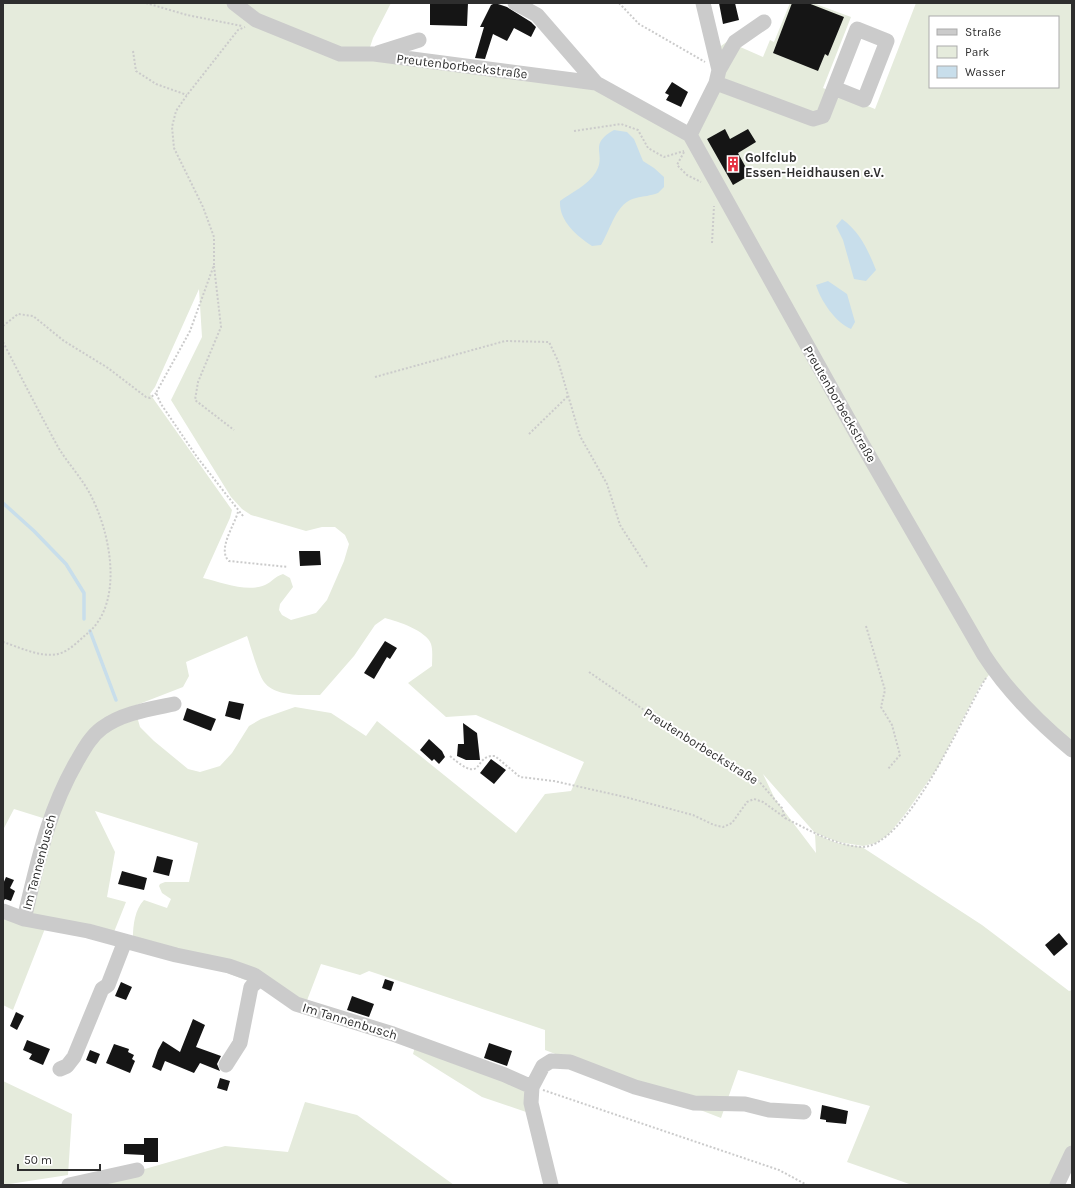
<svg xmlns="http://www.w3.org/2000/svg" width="1075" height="1188" font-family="Karla,sans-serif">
<rect width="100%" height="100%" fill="#fff"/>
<!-- green -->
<path fill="#e5ebdc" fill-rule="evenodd" d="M 3,3 L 391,3 L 373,38 L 368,53 L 599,79 L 686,126 L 714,77 L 721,46 L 732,38 L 738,46 L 763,57 L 770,40 L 774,42 L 790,3 L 813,3 L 851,17 L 823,88 L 875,109 L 916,3 L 1072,3 L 1072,748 L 993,670 L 980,686 L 938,767 L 906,813 L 889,834 L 876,843 L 863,846 L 838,842 L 815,833 L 763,774 L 775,799 L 816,853 L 815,834 L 837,843 L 862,847 L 982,925 L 1069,991 L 1072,990 L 1072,1150 L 1056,1185 L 912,1185 L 847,1162 L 870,1106 L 738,1070 L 721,1118 L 545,1050 L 545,1030 L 369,971 L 360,975 L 321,964 L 306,1003 L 133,937 C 133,925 135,909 144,900 L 167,908 L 171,899 L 162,893 L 159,886 L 160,884 L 165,882 L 189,882 L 198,843 L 95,811 L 115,852 L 107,897 L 126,902 L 114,932 L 32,915 L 46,819 L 14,809 L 3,830 ZM 930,17 L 1058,17 L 1058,87 L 930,87 ZM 199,289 L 202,337 L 171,400 L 231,497 L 242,509 L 251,515 L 306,531 L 322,527 L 335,527 L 345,535 L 349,544 L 344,561 L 327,600 L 316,613 L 291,620 L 282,615 L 279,610 L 280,604 L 293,587 L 290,578 L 283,574 C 274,577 272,582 265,585 C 247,593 221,582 203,578 L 230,518 L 232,510 L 150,394 L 155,387 ZM 385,618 C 397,621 427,631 431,644 C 433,650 432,659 432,666 L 408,683 L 446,717 L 476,715 L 584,762 L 571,791 L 545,794 L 516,833 L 377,721 L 366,736 L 331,713 L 295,707 L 261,719 L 249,726 L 232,753 L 220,766 L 200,772 L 188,769 L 154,741 L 140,727 L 134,706 L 183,687 L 189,676 L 186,662 L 247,636 C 251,647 258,674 264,682 C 275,697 303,695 320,695 L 354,656 L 375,625 Z
M 3,910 L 46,926 L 13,1010 L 3,1005 Z
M 416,1043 L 530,1088 L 529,1113 L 482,1097 L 413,1054 Z
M 3,1081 L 72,1114 L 68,1175 L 3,1185 Z
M 305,1102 L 357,1115 L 454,1185 L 102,1185 L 103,1181 L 225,1146 L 288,1152 Z"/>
<!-- water -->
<path fill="#c8deeb" d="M 614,130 L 627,132 L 634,139 L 643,161 L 654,168 L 664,177 L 664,187 L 658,193 C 650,196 644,196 636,198 C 616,202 611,229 601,245 L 592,246 C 576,235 559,221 560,201 C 572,192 587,186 596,172 C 607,153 587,145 614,130 Z
M 842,219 C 860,232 868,250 876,270 L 866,281 L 854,279 L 843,240 L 836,226 Z
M 828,281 L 847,294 L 855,322 L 851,329 C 835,322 821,301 816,285 Z"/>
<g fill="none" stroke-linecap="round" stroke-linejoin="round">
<!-- stream -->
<path stroke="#c8deeb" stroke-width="3.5" d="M 3,503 L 34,531 L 66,564 L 84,593 L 84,619
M 90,631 L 116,700"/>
</g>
<!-- building -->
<path fill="#151515" d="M 430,3 L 468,3 L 467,26 L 430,25 Z
M 495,3 L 507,7 L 531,22 L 536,27 L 531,37 L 514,28 L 507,41 L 493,34 L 485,59 L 475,58 L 484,27 L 480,27 L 491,5 Z
M 719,3 L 735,3 L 739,20 L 723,24 Z
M 792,3 L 808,3 L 844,17 L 828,56 L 825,54 L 818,71 L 773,53 Z
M 672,82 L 688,92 L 681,107 L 666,100 L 669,95 L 665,93 Z
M 725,129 L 730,139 L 748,129 L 756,142 L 738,153 L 750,175 L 733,185 L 707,139 Z
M 299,551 L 320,551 L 321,565 L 300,566 Z
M 385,641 L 397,648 L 390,659 L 387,657 L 374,679 L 364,673 Z
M 229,701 L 244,704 L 240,720 L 225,716 Z
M 187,708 L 216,719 L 211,731 L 183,720 Z
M 463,723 L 477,733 L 480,760 L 466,760 L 457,756 L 458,744 L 464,744 Z
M 429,739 L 442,751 L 445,757 L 439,764 L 434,759 L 432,761 L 420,750 Z
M 491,759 L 506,770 L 494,784 L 480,773 Z
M 157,856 L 173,860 L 169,876 L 153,872 Z
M 122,871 L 147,878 L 144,890 L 118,884 Z
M 6,877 L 14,880 L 10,888 L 15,891 L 11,901 L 5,899 L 3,902 L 3,884 Z
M 1059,933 L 1068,944 L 1054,956 L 1045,945 Z
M 385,979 L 394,982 L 391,991 L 382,988 Z
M 121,982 L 132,987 L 126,1000 L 115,996 Z
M 352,996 L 374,1004 L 369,1017 L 347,1010 Z
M 16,1012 L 24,1016 L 17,1030 L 10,1026 Z
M 193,1019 L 205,1025 L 196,1047 L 221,1056 L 217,1064 L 220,1071 L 200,1063 L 194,1073 L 165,1061 L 161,1071 L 152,1067 L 158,1050 L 163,1041 L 180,1052 Z
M 27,1040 L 50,1049 L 43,1065 L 29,1059 L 32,1054 L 23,1050 Z
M 489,1043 L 512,1051 L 507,1066 L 484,1058 Z
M 114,1044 L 129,1049 L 128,1052 L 134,1055 L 132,1059 L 135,1061 L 130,1073 L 106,1063 Z
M 90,1050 L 100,1054 L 96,1064 L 86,1060 Z
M 220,1078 L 230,1081 L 227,1091 L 217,1088 Z
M 822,1105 L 848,1111 L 846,1124 L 826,1122 L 826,1120 L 820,1119 Z
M 144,1138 L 158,1138 L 158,1162 L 144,1162 L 144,1155 L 124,1154 L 124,1144 L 144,1144 Z"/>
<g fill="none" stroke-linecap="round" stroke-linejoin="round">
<!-- path -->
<path stroke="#cbcbcb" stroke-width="2" stroke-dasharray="2 2" stroke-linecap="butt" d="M 146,3 L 187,15 L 242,26
M 619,3 L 639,24 L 705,62
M 133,51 L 136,71 L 156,84 L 187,95
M 574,131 L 621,124 L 638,130 L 648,148 L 664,157 L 684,151
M 684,152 L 677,165 L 687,175 L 701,182
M 712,243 L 714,206
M 214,266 L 221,327 L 198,382 L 195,400 L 234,430
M 3,326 L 18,314 L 33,316 L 64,341 L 108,368 L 146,397 L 150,398 L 156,393
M 3,342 C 21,377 39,412 58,447 C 67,462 80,476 89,492 C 110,530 125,601 88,633 C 79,640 70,651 58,654 C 41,658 19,647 3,642
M 375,377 L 505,341 L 549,342 L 558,361 L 580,436 L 607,484 L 620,525 L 647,567
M 529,434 L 568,396
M 238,512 C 234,526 217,550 229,561 L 288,567
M 243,516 L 197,457 L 161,404 L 156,393 L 190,331 L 214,265 L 214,237 L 203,207 L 174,148 L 172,127 L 176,111 L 187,95 L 238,30 L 245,27
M 866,626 L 885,690 L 881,707 L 892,725 L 900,755 L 888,769
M 589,672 L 660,721 L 757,779 L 782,808 L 785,818 C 809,830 834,845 861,847 C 907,849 964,712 986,678
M 450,756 C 486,787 472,754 495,756 L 520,777 L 554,781 L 625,797 L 693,815 L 714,825 L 723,827 L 732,823 L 747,802 L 754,799 L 763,802 L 784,817
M 543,1090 L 779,1170 L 807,1185"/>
<!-- minor -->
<path stroke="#cbcbcb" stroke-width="15" d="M 234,3 L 256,20 L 340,54 L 374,54 L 596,83 L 690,135 L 861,442 L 984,655 C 1008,692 1038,722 1072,750
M 515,3 L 537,15 L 596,83
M 703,3 L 719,70
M 378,53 L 419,40
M 716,83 L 813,119 L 823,116 L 857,29 L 887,41 L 864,100 L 834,88
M 690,135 L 716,83 L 719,70 L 735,42 L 764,22
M 3,911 L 24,919 L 88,931 L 176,955 L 229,966 L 254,975 L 296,1004 L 393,1034 L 505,1075 L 532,1087 L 531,1103 L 551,1185
M 24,919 C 38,862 47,813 77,761 C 84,749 91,736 102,728 C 122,713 150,709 174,704
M 226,1065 L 240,1043 L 251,987 L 260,979
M 60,1069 L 67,1066 L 74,1057 L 102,989 L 108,985 L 125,941
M 532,1087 L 543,1066 L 551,1061 L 570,1062 L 635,1087 L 694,1103 L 745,1104 L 769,1110 L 804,1112
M 69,1185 L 137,1170
M 1057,1185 L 1072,1153"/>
</g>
<!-- icons -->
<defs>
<g id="building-bare" transform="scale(1.2)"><path d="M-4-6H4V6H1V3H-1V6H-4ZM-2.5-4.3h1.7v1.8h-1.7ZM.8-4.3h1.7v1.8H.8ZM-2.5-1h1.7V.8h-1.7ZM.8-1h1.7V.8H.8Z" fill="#e53142" stroke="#fff" stroke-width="2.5" paint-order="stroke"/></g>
</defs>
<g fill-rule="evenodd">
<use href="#building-bare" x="733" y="164"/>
</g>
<g text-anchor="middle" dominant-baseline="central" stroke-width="4" stroke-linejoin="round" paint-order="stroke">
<!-- street labels -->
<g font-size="13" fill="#2e2e2e" stroke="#fff">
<text transform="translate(462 66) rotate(7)">Preutenborbeckstraße</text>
<text transform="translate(840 404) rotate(60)">Preutenborbeckstraße</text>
<text transform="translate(701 746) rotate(32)">Preutenborbeckstraße</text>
<text transform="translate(39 862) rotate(-75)">Im Tannenbusch</text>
<text transform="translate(350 1021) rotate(17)">Im Tannenbusch</text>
</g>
<!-- poi labels -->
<g font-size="13" font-weight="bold" fill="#2e2e2e" stroke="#fff" text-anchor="start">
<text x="745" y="157">Golfclub<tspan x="745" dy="15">Essen-Heidhausen e.V.</tspan></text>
</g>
</g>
<!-- border -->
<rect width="1075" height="1188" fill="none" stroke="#2e2e2e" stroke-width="8"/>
<!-- legend -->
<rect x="929" y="16" width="130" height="72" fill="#ffffff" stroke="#ababab"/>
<rect x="937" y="29" width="20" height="6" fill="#cbcbcb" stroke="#ababab"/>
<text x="965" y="36" font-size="12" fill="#2e2e2e">Straße</text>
<rect x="937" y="46" width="20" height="12" fill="#e5ebdc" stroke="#ababab"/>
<text x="965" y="56" font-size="12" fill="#2e2e2e">Park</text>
<rect x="937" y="66" width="20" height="12" fill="#c8deeb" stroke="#ababab"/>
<text x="965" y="76" font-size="12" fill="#2e2e2e">Wasser</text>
<!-- scale -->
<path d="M18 1164v6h82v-6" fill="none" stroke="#2e2e2e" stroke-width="2"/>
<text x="24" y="1164" font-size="12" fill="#2e2e2e" stroke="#ffffff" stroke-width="3" paint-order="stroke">50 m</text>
</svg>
